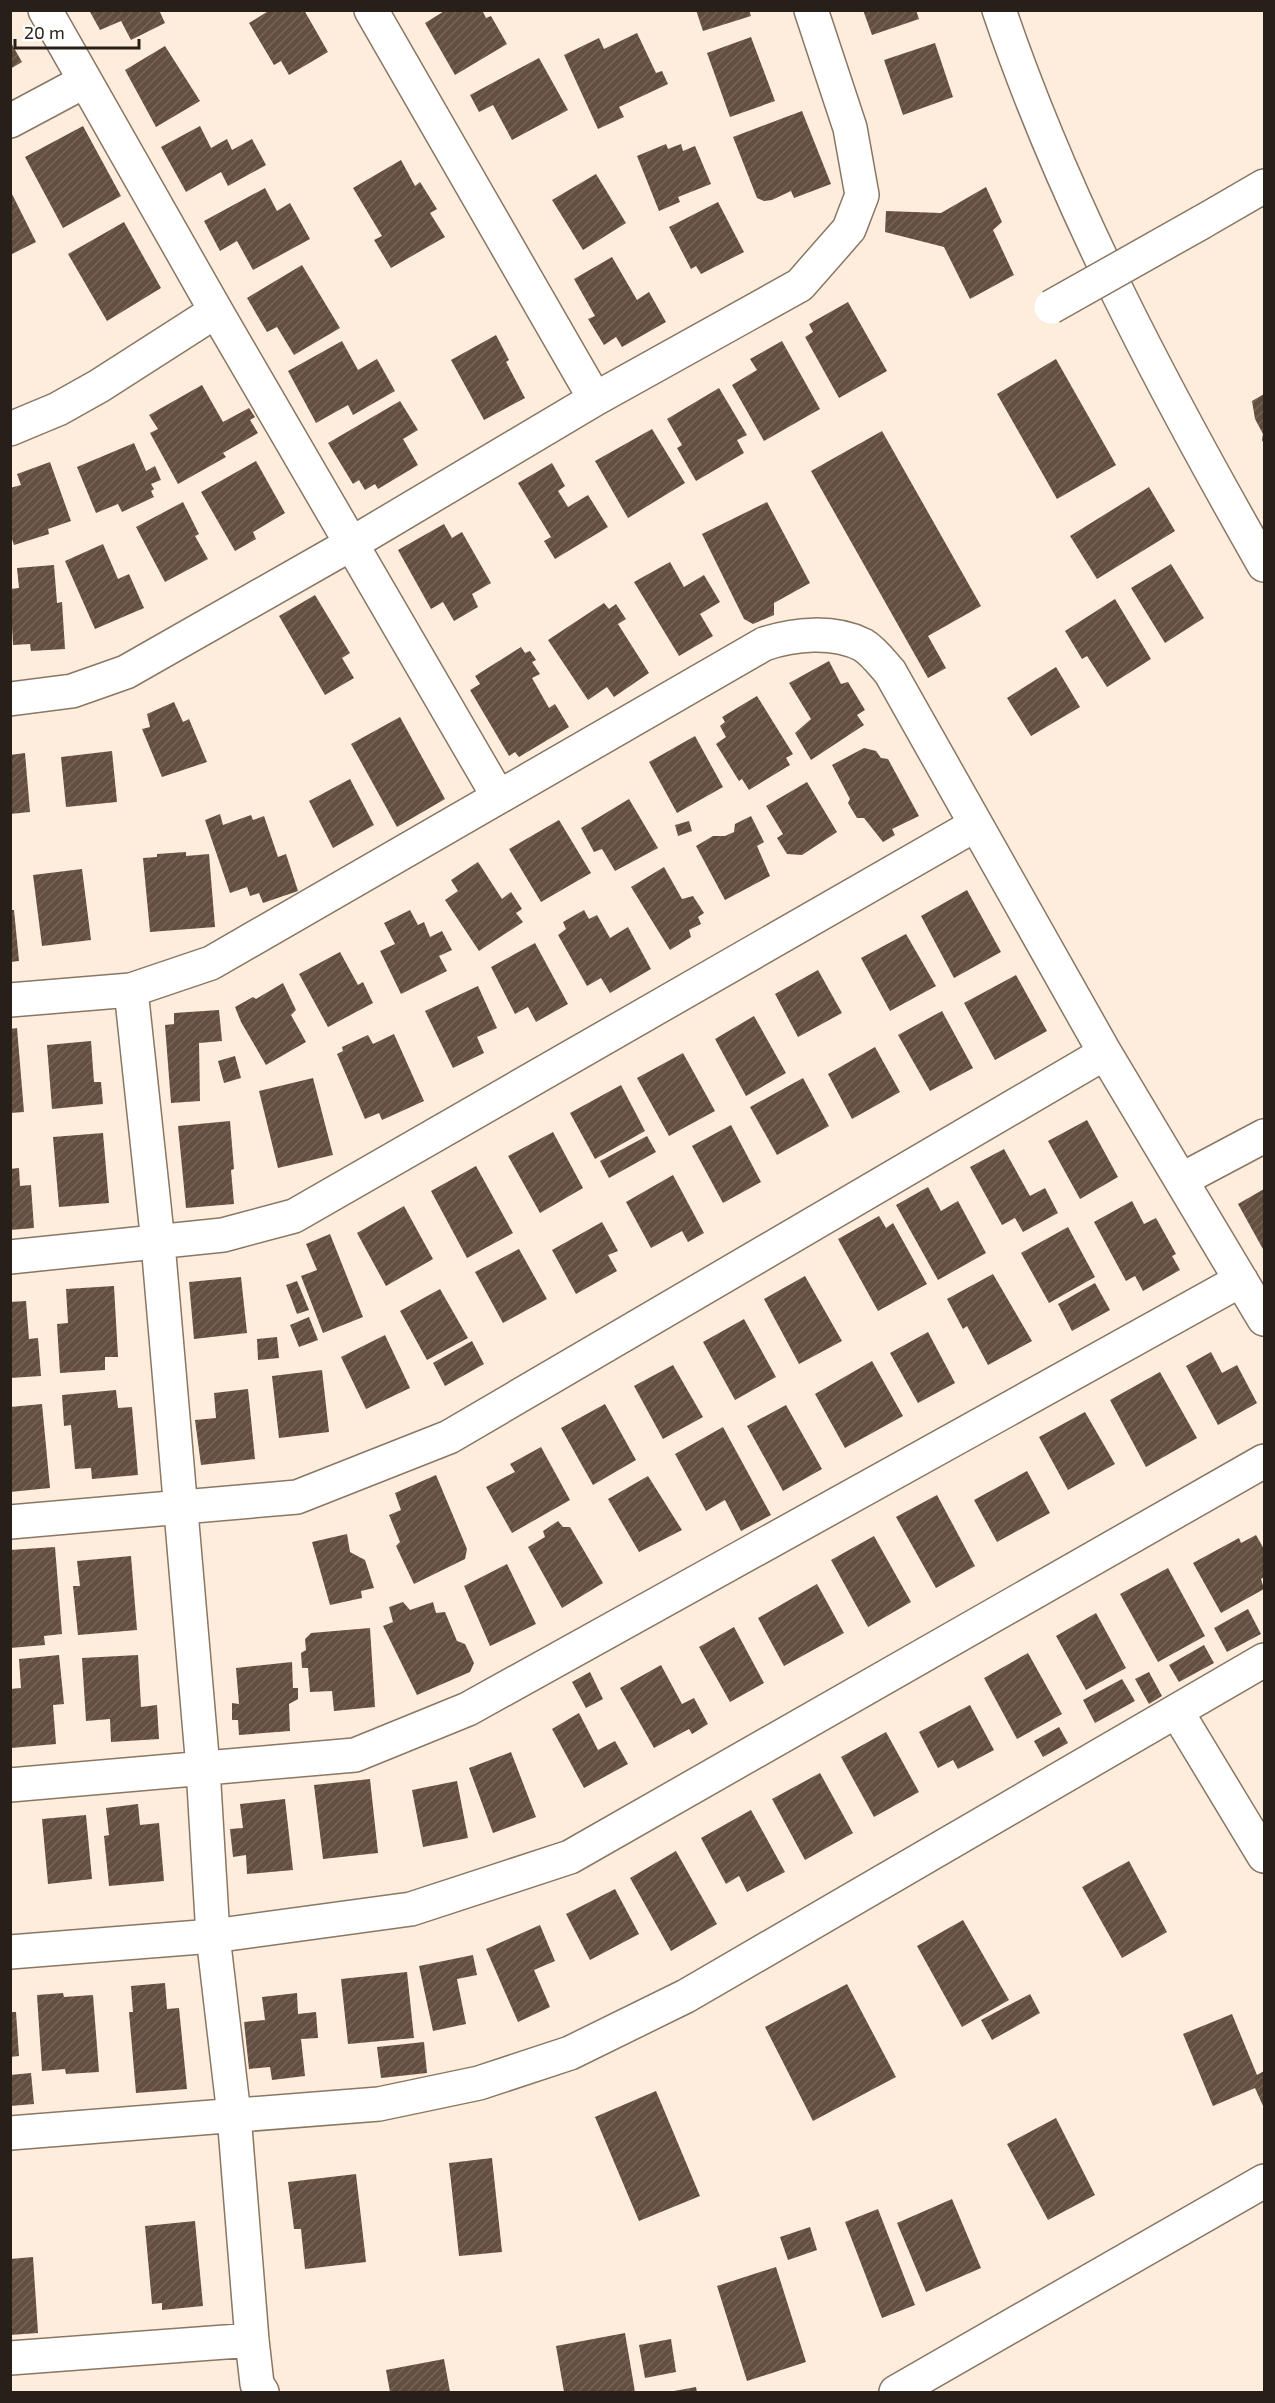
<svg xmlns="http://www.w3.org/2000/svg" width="1275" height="2403" font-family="'Exo 2',sans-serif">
<defs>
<pattern id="building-hatch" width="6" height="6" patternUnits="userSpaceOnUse" patternTransform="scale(1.5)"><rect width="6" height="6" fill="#644e40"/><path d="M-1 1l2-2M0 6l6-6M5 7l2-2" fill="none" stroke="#766458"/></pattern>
</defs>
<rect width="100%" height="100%" fill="#feeddc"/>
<!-- building -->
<path fill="url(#building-hatch)" d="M 89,10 L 159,10 L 165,23 L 131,40 L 121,21 L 100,30 Z
M 270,10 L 304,10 L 328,52 L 289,75 L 281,61 L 274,65 L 249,23 Z
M 446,10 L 482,10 L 486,18 L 491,16 L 507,44 L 455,75 L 425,23 Z
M 696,10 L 749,10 L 751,16 L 703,31 Z
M 863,10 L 916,10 L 919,19 L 872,35 Z
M 637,33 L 656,73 L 662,71 L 668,84 L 619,107 L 624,117 L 598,129 L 564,55 L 599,38 L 604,49 Z
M 751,37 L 775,101 L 730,117 L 707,53 Z
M 10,41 L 22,62 L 10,69 Z
M 935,43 L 953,97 L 903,115 L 884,60 Z
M 165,46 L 200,101 L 156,127 L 125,70 Z
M 539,58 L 568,110 L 512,140 L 493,105 L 479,112 L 470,95 Z
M 802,111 L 831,184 L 794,198 L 791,191 L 772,200 L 764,201 L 757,198 L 733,137 Z
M 83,126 L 121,196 L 63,228 L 25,157 Z
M 200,126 L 211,148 L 227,139 L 232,150 L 252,139 L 266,165 L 228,186 L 221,172 L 186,192 L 161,147 Z
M 666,144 L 668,149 L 681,144 L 683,151 L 695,146 L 711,184 L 678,197 L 680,202 L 659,211 L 637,156 Z
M 401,160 L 415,186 L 420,182 L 437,209 L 430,213 L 445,237 L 391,268 L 374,240 L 382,236 L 353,188 Z
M 596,174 L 626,223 L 583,250 L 552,200 Z
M 986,187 L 1002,222 L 993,230 L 1014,275 L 970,299 L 944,247 L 885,232 L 886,211 L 941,213 Z
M 265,188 L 277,211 L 290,203 L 310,239 L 253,270 L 237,241 L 220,251 L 204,221 Z
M 10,190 L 36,242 L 10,255 Z
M 718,202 L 744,252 L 701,274 L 696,266 L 691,269 L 669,227 Z
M 124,222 L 161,288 L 107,321 L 68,254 Z
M 612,257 L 637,300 L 649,292 L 666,322 L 622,347 L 616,337 L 604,345 L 588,319 L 595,316 L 574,279 Z
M 302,265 L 340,328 L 294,355 L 277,327 L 267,332 L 247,298 Z
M 848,302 L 887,371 L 839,398 L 805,337 L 813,332 L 809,324 Z
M 496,335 L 509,360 L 506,362 L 525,398 L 484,420 L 451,360 Z
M 342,341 L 358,370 L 377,359 L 395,391 L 353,415 L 348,405 L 316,423 L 288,371 Z
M 782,341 L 820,409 L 764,441 L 732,385 L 757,370 L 750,359 Z
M 1056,359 L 1116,465 L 1057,499 L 997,394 Z
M 202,385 L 223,422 L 249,408 L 255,417 L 250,420 L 258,433 L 223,453 L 226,457 L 178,484 L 150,433 L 158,429 L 149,415 Z
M 719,388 L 747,435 L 737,440 L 744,453 L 696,481 L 677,448 L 682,445 L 667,419 Z
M 1264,394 L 1264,444 L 1262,440 L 1263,434 L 1255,419 L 1252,401 Z
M 400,401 L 418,430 L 403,439 L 418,465 L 378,489 L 375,484 L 365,490 L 359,480 L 353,484 L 328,443 Z
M 652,429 L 685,483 L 628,518 L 595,461 Z
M 882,431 L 981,606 L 928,636 L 946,668 L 928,678 L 811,471 Z
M 134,443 L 146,471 L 155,466 L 161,480 L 151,484 L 154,489 L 151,491 L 154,497 L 122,512 L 118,504 L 96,513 L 77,467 Z
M 256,461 L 285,513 L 253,532 L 256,539 L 235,551 L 201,492 Z
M 50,462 L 71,521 L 48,529 L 49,534 L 14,545 L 10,533 L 10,488 L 21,485 L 17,474 Z
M 552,463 L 565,486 L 558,491 L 568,507 L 588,495 L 608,527 L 555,559 L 544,541 L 551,537 L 518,483 Z
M 1149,487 L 1175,531 L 1097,579 L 1070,536 Z
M 183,502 L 199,534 L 195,536 L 208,559 L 165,582 L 136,527 Z
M 767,502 L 810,583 L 774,603 L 774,615 L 753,624 L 744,619 L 702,534 Z
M 444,524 L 452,538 L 462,532 L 491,583 L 472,594 L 478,607 L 454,621 L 443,602 L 431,609 L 398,550 Z
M 103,544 L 118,579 L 129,574 L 144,608 L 95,629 L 65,561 Z
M 670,562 L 684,587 L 704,575 L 720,602 L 700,614 L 713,636 L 679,656 L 634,582 Z
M 1171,564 L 1204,618 L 1165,643 L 1131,588 Z
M 54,565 L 57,603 L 62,602 L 65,649 L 31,651 L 30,644 L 13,645 L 10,589 L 19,588 L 17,568 Z
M 315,595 L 350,653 L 342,658 L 354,678 L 325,695 L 279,616 Z
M 1115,599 L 1151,659 L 1107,687 L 1087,656 L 1082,659 L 1065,631 Z
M 604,603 L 609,609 L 616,604 L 626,619 L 618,624 L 649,673 L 614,697 L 607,687 L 588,700 L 548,640 Z
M 521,647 L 525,653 L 530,651 L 536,660 L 532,662 L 540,674 L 532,678 L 549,708 L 555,704 L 569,727 L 519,757 L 515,752 L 509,756 L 470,690 L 480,684 L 475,676 Z
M 829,661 L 841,684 L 848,682 L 865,710 L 857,715 L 864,725 L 811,760 L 795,733 L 811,719 L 789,683 Z
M 1056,667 L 1080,707 L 1031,736 L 1007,698 Z
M 757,696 L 793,754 L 786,758 L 790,765 L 749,790 L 742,779 L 739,781 L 716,744 L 726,737 L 720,726 L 725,722 L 722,717 Z
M 174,702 L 183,722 L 189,719 L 207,762 L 162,777 L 142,729 L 150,727 L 147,714 Z
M 400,717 L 445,799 L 397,827 L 351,744 Z
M 695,736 L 723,787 L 677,813 L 649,762 Z
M 864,748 L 876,751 L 881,758 L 888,759 L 919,816 L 892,829 L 895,835 L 883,842 L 864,818 L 857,818 L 848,803 L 850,799 L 832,765 Z
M 112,751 L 117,802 L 66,807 L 61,757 Z
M 25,753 L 30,812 L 10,814 L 10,755 Z
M 350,779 L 374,825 L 333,848 L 309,801 Z
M 807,782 L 837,832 L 802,855 L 787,854 L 777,838 L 783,834 L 766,806 Z
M 629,799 L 658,848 L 615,871 L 602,849 L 594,852 L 581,828 Z
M 220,814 L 223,825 L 251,815 L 253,820 L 264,816 L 278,857 L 286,854 L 298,891 L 263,903 L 259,893 L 250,896 L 247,887 L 230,893 L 205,820 Z
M 751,816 L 764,842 L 757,846 L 770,876 L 725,900 L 696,846 L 713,836 L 725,836 L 734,832 L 735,824 Z
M 559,820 L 591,873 L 541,902 L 509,849 Z
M 689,821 L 692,831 L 678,836 L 675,825 Z
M 186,852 L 186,856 L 209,854 L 215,927 L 150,932 L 143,858 L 157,857 L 157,854 Z
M 478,862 L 502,899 L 511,892 L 522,909 L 516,913 L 523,922 L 479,951 L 445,900 L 458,891 L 451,880 Z
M 664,867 L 682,899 L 693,896 L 704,913 L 698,917 L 701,924 L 689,930 L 691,937 L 670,950 L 631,887 Z
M 82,869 L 91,940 L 42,946 L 33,875 Z
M 967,890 L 1001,952 L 954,978 L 921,916 Z
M 10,910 L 14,910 L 19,961 L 10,962 Z
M 410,910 L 418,925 L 424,922 L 430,937 L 442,931 L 452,950 L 439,956 L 447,971 L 401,994 L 380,951 L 395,944 L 384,923 Z
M 584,910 L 589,919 L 597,915 L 610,938 L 628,927 L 651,969 L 610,993 L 601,978 L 587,986 L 558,935 L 566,929 L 563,922 Z
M 906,934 L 936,986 L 890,1011 L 861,958 Z
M 535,943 L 568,1004 L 536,1022 L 528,1007 L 515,1014 L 491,967 Z
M 340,952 L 358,985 L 363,982 L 373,1003 L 328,1027 L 299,974 Z
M 818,970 L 842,1013 L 798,1037 L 775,994 Z
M 1016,975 L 1047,1031 L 995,1060 L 964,1003 Z
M 283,983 L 296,1010 L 291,1015 L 306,1042 L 266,1065 L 241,1022 L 235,1007 L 253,997 L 256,999 Z
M 478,986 L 497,1028 L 477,1037 L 484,1053 L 453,1068 L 425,1011 Z
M 219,1010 L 222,1041 L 199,1043 L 200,1101 L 171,1103 L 165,1025 L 174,1024 L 174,1013 Z
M 942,1011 L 973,1068 L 930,1091 L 898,1035 Z
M 754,1016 L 786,1073 L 746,1096 L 715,1039 Z
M 17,1028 L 24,1112 L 10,1113 L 10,1029 Z
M 394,1034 L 424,1101 L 382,1120 L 379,1113 L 365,1119 L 337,1054 L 343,1051 L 342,1047 L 368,1035 L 373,1044 Z
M 91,1041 L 94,1082 L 101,1082 L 103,1104 L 52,1109 L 47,1045 Z
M 875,1047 L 900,1092 L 852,1119 L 828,1074 Z
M 683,1053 L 715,1111 L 669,1136 L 637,1078 Z
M 235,1056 L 241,1078 L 224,1083 L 218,1061 Z
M 313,1078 L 333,1155 L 278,1168 L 259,1091 Z
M 803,1078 L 829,1126 L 777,1155 L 750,1107 Z
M 621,1085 L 645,1131 L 595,1159 L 570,1113 Z
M 1087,1120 L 1118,1177 L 1080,1199 L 1048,1141 Z
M 230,1121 L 234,1169 L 231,1170 L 234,1204 L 186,1208 L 178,1126 Z
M 731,1125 L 761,1182 L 723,1203 L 692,1146 Z
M 553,1132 L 583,1188 L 540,1213 L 508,1156 Z
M 103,1133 L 109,1203 L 59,1207 L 53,1137 Z
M 647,1136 L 656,1152 L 609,1178 L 600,1161 Z
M 1004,1149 L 1030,1196 L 1045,1188 L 1058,1213 L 1023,1232 L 1015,1218 L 1002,1225 L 970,1167 Z
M 476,1166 L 513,1233 L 467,1258 L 431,1191 Z
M 19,1168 L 20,1186 L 31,1185 L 34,1228 L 10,1230 L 10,1169 Z
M 673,1175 L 704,1233 L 688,1242 L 682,1231 L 651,1248 L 626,1202 Z
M 928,1187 L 941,1211 L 958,1201 L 986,1253 L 938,1280 L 896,1205 Z
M 1264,1189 L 1264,1251 L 1238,1204 Z
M 1132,1201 L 1144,1224 L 1156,1218 L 1176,1254 L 1172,1256 L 1180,1270 L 1143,1291 L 1135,1276 L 1126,1281 L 1094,1222 Z
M 404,1206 L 433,1259 L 386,1286 L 357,1233 Z
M 879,1216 L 886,1228 L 893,1223 L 927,1284 L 878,1311 L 838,1239 Z
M 602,1222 L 618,1251 L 608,1255 L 617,1271 L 576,1294 L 552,1250 Z
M 1068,1227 L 1095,1277 L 1049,1303 L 1021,1253 Z
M 330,1234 L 363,1317 L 323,1333 L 301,1276 L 317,1270 L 306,1244 Z
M 519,1249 L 547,1299 L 503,1323 L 475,1272 Z
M 993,1274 L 1032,1341 L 988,1365 L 967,1326 L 963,1329 L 947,1299 Z
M 805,1276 L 842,1341 L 799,1364 L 764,1299 Z
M 241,1277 L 247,1333 L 194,1339 L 189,1282 Z
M 297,1281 L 309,1310 L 297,1314 L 286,1285 Z
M 1095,1283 L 1110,1310 L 1072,1331 L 1058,1304 Z
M 114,1286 L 118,1357 L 105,1357 L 105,1370 L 60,1373 L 57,1324 L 68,1323 L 66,1289 Z
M 440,1289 L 468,1338 L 427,1360 L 400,1311 Z
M 26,1301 L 29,1339 L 38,1338 L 41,1376 L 10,1378 L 10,1302 Z
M 309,1317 L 318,1340 L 299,1347 L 290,1325 Z
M 744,1319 L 776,1377 L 735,1400 L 703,1342 Z
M 928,1332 L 955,1383 L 918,1403 L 890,1353 Z
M 385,1335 L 410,1388 L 366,1409 L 341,1357 Z
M 277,1337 L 279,1358 L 258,1360 L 257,1339 Z
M 472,1341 L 484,1364 L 445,1386 L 433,1363 Z
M 1211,1352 L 1222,1373 L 1237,1365 L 1257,1403 L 1218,1425 L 1186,1366 Z
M 872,1361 L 903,1416 L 845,1448 L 815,1394 Z
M 673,1365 L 703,1417 L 663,1439 L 634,1386 Z
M 322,1370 L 329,1432 L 279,1438 L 272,1376 Z
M 1160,1372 L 1197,1438 L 1146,1467 L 1110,1400 Z
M 248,1389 L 255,1459 L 201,1465 L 195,1420 L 216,1418 L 214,1393 Z
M 116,1390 L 118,1408 L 132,1407 L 138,1475 L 92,1479 L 91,1468 L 75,1469 L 71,1425 L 64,1426 L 62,1395 Z
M 42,1404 L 50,1488 L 10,1492 L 10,1407 Z
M 605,1404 L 636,1460 L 593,1485 L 561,1428 Z
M 786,1405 L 822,1469 L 783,1491 L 747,1426 Z
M 1085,1412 L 1115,1464 L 1068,1490 L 1039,1437 Z
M 723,1427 L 771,1515 L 741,1531 L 725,1500 L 706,1511 L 675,1454 Z
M 541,1447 L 570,1500 L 512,1533 L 486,1487 L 515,1472 L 510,1464 Z
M 1027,1471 L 1050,1513 L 997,1542 L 974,1500 Z
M 436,1475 L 467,1549 L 465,1559 L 414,1584 L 396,1546 L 400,1542 L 389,1515 L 401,1510 L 395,1493 Z
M 648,1476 L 682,1530 L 639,1552 L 608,1499 Z
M 937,1495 L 975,1566 L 936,1588 L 896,1517 Z
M 558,1521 L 563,1527 L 570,1527 L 603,1583 L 562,1608 L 528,1547 L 545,1537 L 543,1531 Z
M 347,1534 L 350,1552 L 365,1560 L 374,1588 L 361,1591 L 362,1598 L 330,1605 L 312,1542 Z
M 1256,1535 L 1264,1549 L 1264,1577 L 1261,1579 L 1264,1589 L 1221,1613 L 1193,1563 L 1239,1538 L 1241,1543 Z
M 874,1536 L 911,1602 L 868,1627 L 831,1560 Z
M 55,1547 L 62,1634 L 44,1636 L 45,1645 L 10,1648 L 10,1550 Z
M 131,1556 L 137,1630 L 78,1635 L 73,1586 L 80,1586 L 77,1561 Z
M 507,1564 L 536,1624 L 490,1646 L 464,1586 Z
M 1168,1568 L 1205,1636 L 1158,1662 L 1120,1594 Z
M 817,1584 L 844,1633 L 784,1666 L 758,1618 Z
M 403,1602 L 410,1610 L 433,1602 L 436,1613 L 445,1612 L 457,1641 L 465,1644 L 474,1663 L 470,1672 L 417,1695 L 383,1626 L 393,1622 L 389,1607 Z
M 1248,1609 L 1261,1634 L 1227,1652 L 1214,1628 Z
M 1096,1613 L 1126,1668 L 1086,1690 L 1056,1636 Z
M 734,1627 L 764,1683 L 730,1702 L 699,1647 Z
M 370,1628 L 375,1707 L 334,1711 L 332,1691 L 310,1692 L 308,1668 L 302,1668 L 301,1653 L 306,1650 L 305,1639 L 311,1633 Z
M 1204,1645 L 1214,1663 L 1179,1682 L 1169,1665 Z
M 1028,1653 L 1062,1714 L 1017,1739 L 984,1678 Z
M 59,1655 L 64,1704 L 53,1705 L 56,1744 L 11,1748 L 10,1689 L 21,1688 L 19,1659 Z
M 138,1655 L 141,1707 L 157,1705 L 159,1739 L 111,1742 L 110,1719 L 86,1721 L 82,1658 Z
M 292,1662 L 293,1688 L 298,1688 L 298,1699 L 289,1704 L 290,1731 L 239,1735 L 238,1720 L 232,1720 L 232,1703 L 239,1704 L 236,1668 Z
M 661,1665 L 682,1704 L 694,1698 L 708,1724 L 692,1734 L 689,1729 L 654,1748 L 620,1688 Z
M 590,1672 L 603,1699 L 586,1708 L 572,1682 Z
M 1149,1672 L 1162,1696 L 1149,1704 L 1135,1679 Z
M 1122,1679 L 1135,1701 L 1095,1723 L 1083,1700 Z
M 970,1705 L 994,1750 L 958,1769 L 953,1760 L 938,1768 L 919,1732 Z
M 579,1713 L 598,1750 L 615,1741 L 628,1764 L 584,1788 L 552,1729 Z
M 1059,1727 L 1068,1743 L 1043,1757 L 1034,1741 Z
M 886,1732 L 919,1792 L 874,1817 L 841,1757 Z
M 511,1752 L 536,1817 L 493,1833 L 469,1768 Z
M 820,1773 L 853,1833 L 805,1860 L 772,1799 Z
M 370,1779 L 378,1853 L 323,1859 L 314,1785 Z
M 457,1781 L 468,1838 L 423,1847 L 412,1790 Z
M 285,1799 L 293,1870 L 247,1874 L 246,1855 L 233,1857 L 230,1829 L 243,1828 L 240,1804 Z
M 138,1804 L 140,1825 L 159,1823 L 164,1881 L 109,1886 L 104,1836 L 109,1835 L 106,1808 Z
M 751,1810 L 785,1872 L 747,1892 L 739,1876 L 726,1884 L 701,1838 Z
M 86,1815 L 92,1879 L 48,1884 L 42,1819 Z
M 676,1851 L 717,1924 L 671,1951 L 630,1878 Z
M 1129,1861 L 1167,1932 L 1122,1958 L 1082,1887 Z
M 615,1889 L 639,1934 L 590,1960 L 566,1914 Z
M 963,1920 L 1009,2000 L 962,2027 L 917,1946 Z
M 540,1925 L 555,1961 L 534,1970 L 550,2007 L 518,2022 L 486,1949 Z
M 473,1955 L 477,1975 L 457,1979 L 466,2024 L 433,2031 L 419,1966 Z
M 407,1972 L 414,2038 L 348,2044 L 341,1979 Z
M 165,1983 L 167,2009 L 179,2008 L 187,2089 L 136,2093 L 129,2012 L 133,2012 L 131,1986 Z
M 847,1984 L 896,2077 L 813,2121 L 765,2027 Z
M 63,1993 L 64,1997 L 93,1995 L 99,2072 L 66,2074 L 65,2069 L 42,2071 L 37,1995 Z
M 297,1993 L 298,2014 L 316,2012 L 318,2038 L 301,2039 L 305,2076 L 272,2080 L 270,2067 L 249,2069 L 244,2022 L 265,2020 L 262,1997 Z
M 1030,1994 L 1040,2013 L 992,2040 L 981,2020 Z
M 10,2012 L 16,2012 L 19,2056 L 10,2057 Z
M 1232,2014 L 1257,2075 L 1264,2071 L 1264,2108 L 1255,2088 L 1213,2106 L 1183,2034 Z
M 424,2042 L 427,2073 L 381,2078 L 377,2047 Z
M 31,2073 L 34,2104 L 10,2106 L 10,2075 Z
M 656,2091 L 700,2196 L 639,2221 L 595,2117 Z
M 1056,2118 L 1095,2195 L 1048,2220 L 1007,2144 Z
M 492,2158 L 502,2252 L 459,2256 L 449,2163 Z
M 356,2174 L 366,2262 L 305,2269 L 301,2229 L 294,2229 L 288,2182 Z
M 952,2199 L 981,2268 L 926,2292 L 897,2223 Z
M 878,2209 L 915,2305 L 882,2318 L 845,2222 Z
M 195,2221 L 203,2306 L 162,2310 L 162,2303 L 152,2304 L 145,2226 Z
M 810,2227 L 817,2250 L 788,2260 L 780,2237 Z
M 33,2257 L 38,2333 L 10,2335 L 10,2259 Z
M 776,2267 L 806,2362 L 747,2381 L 717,2286 Z
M 625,2333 L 635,2392 L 564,2392 L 556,2346 Z
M 671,2339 L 676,2372 L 645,2378 L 639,2345 Z
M 444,2359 L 450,2392 L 390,2392 L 386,2370 Z
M 696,2387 L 697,2392 L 674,2392 L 674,2391 Z"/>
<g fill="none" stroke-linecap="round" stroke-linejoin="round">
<!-- street casing -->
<g stroke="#897763" stroke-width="36">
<path id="street" d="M 45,10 L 216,311 L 498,796
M 371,10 L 595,399
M 10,121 L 85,81
M 1202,222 L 1264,186
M 10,429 L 58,409 L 99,386 L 216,311
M 10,699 L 72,691 L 126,672 L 351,544 L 595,399 L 800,285 L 849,229 L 862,195 L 850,128 L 811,10
M 131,990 L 158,1243 L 203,1768 L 213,1936 L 234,2115 L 252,2340 L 257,2384 L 262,2392
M 10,1000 L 131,990 L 211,963 L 764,644 C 794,634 833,630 863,645 C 873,651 882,663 890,672 L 1105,1053 L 1264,1319
M 1181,1180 L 1264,1136
M 10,1257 L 223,1235 L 294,1216 L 975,825
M 10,1522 L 297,1497 L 449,1437 L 1105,1053
M 1177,1712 L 1264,1856
M 10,1785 L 355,1755 L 468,1709 L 1241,1280
M 10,2133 L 379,2104 L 479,2083 L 570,2053 L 686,1996 L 1264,1660
M 10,2358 L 252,2340
M 896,2392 L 1264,2181"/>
</g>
<!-- secondary casing -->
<g stroke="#897763" stroke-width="36">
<path id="secondary" d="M 999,10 C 1065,204 1163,388 1264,565
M 10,1952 L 213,1936 L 411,1909 L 570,1857 L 1264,1461"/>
</g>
<!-- street -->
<use href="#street" stroke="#fff" stroke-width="33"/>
<!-- secondary -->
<use href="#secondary" stroke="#fff" stroke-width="33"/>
<!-- street-bridge casing -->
<g stroke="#897763" stroke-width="36" stroke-linecap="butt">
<path id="street-bridge" d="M 1051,307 L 1202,222"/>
</g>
<!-- street-bridge -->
<use href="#street-bridge" stroke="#fff" stroke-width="33"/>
</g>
<!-- border -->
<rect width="1275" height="2403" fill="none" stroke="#272018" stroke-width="24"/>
<!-- scale -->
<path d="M15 39v9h124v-9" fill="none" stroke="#272018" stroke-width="3"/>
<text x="24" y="39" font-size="18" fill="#272018" stroke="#ffffff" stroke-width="4.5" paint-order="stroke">20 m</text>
</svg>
